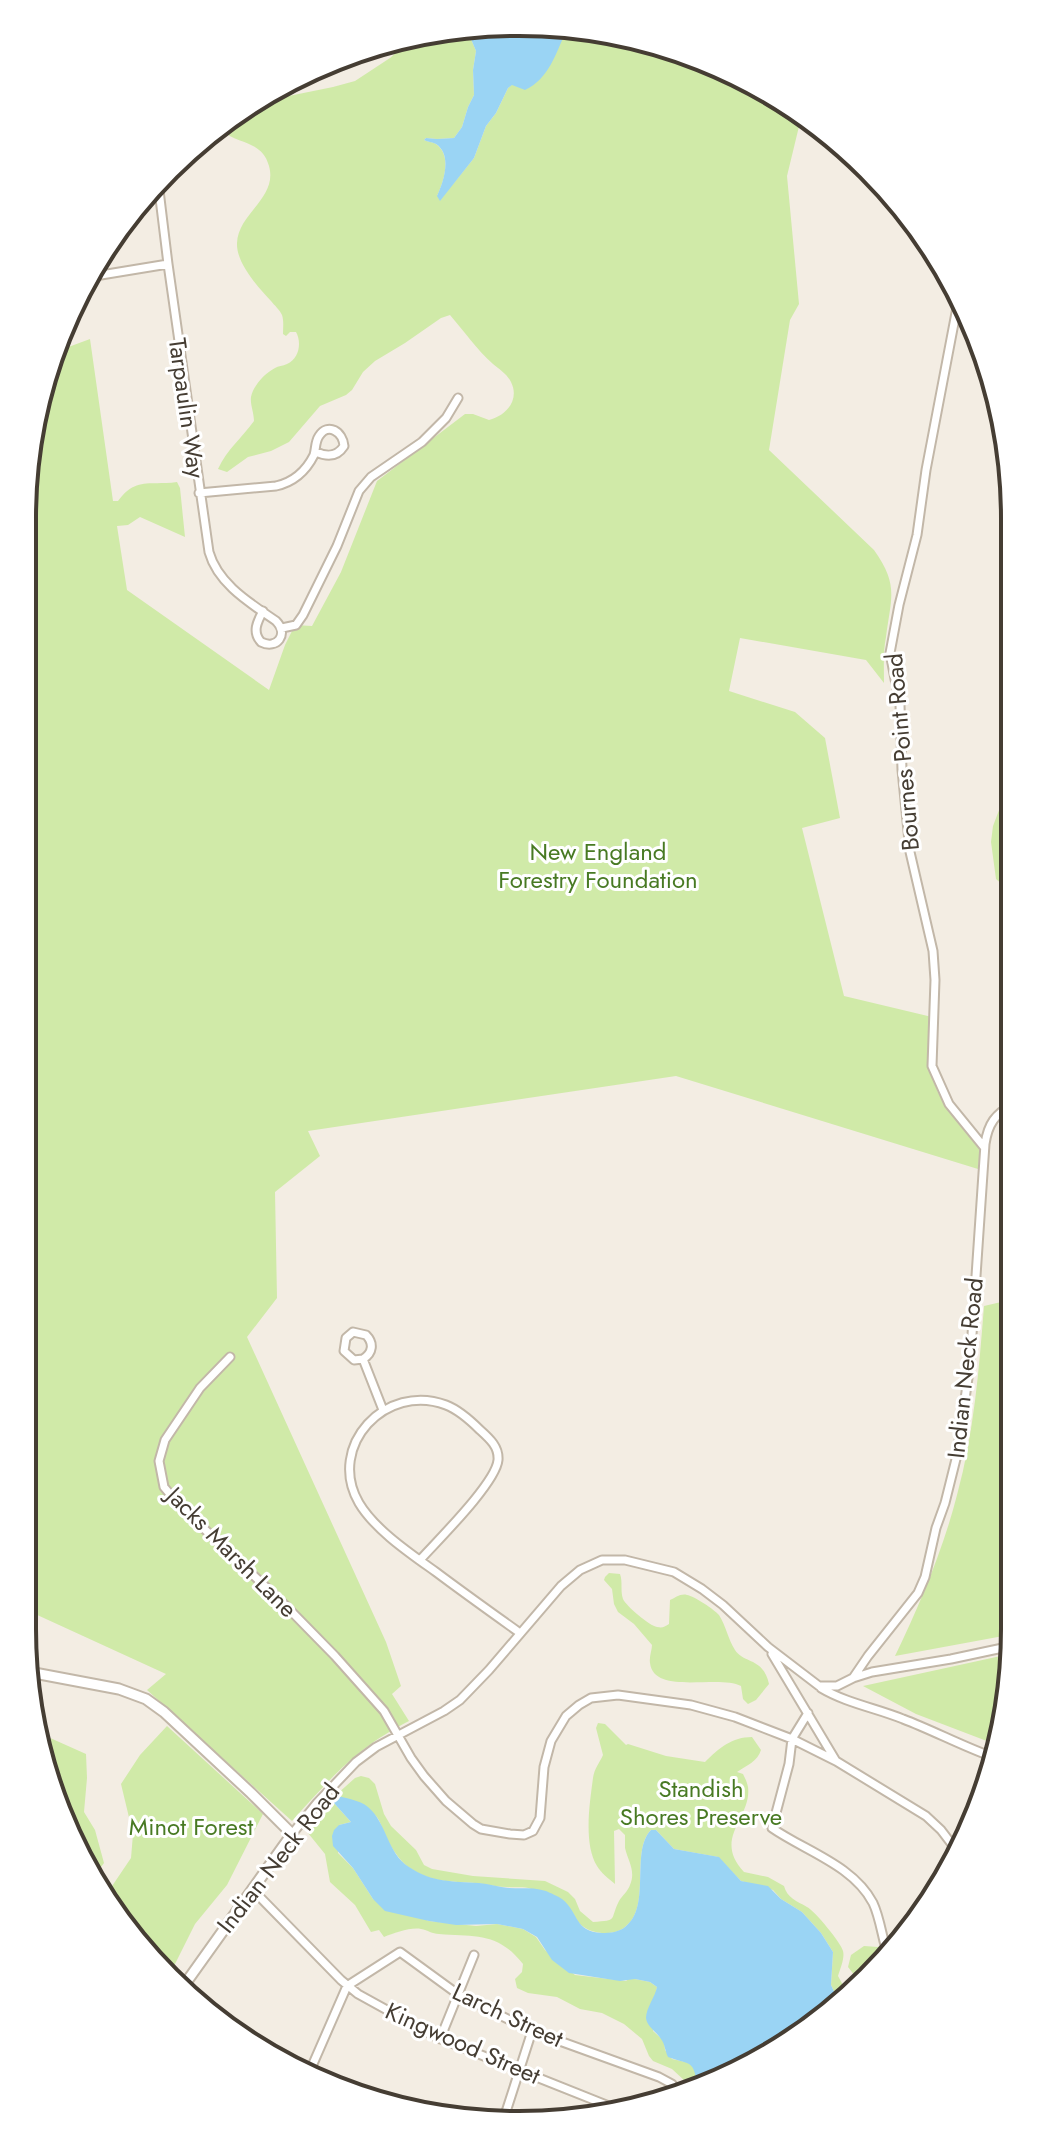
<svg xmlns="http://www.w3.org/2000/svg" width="1037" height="2147" font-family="Jost,sans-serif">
<rect width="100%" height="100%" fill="#f3ede3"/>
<!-- green -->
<path fill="#d0eaa8" d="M 566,31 L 709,60 L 802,114 L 787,176 L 799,304 L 790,320 L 769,450 L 874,550 C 899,585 891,598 886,637 C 883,652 884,667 884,683 L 866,660 L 740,638 L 729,691 L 795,712 L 825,738 L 840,818 L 802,828 L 844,996 L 932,1017 C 932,1036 929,1057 932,1075 C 938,1103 963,1127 980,1150 L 978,1169 L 676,1076 L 308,1131 L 320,1156 L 275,1192 L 277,1298 L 247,1337 L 386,1642 L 401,1686 L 392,1694 L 409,1721 C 356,1748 331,1778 292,1821 L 147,1690 L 166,1674 L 22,1608 L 22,518 L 55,352 L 90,339 L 113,501 L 118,501 C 136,476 151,486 177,482 L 180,488 L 185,537 L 140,517 L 128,525 L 117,526 L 127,590 L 269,690 L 285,645 L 295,625 L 312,626 L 341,572 L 377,481 L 465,414 L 473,414 L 489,420 C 506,416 520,400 511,382 C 507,374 499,369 493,364 C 477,350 464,331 450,315 L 441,318 L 405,343 L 375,361 L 363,372 L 352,390 L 346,395 L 320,406 L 289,442 L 271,451 L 248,457 L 227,472 L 218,469 C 227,449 242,438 254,421 C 254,413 250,404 251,397 C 253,386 265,373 275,368 C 278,366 283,366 287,364 C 299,359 302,343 296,332 L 290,332 L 286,336 L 283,334 C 283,328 284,321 282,315 C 280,310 274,305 271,301 C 258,287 236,263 237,243 C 238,213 278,198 269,166 C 262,140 238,145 223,131 L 269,100 L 333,87 L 355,81 L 390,58 L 400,49 L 400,45 L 468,32 L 476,51 L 473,70 L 474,95 L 468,107 L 462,127 L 454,138 L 437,139 L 426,138 L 424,140 C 428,142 433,142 436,144 C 453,156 443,183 437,196 L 453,184 L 474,158 L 486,126 L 496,113 L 508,88 L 559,44 Z
M 1012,772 L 1012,893 L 996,879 L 991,842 L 993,826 L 1001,805 L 1007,780 Z
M 1014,1299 L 1014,1634 L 895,1656 C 920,1604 943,1550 957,1495 C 974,1433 979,1369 984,1306 Z
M 609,1573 L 620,1574 C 623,1582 620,1590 623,1599 C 626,1606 650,1626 657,1627 C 663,1628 664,1627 669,1624 L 670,1600 C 675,1598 681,1593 687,1595 C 694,1596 715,1610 719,1615 C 726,1626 728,1639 735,1650 C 744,1664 763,1657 769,1684 L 756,1700 L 748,1704 L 743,1699 L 741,1686 C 719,1674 654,1696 650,1663 C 649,1657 652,1650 652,1645 L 634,1624 L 618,1612 L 614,1604 L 612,1589 L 604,1580 L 605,1577 Z
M 1010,1654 L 992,1743 L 916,1714 L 863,1686 Z
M 598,1723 L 605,1724 L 626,1745 L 628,1744 L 666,1756 L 705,1762 C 719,1748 732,1737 752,1737 L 761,1750 C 758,1761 746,1766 737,1772 L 743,1774 C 745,1778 747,1782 748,1787 C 752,1818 712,1838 744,1872 L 768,1877 L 784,1886 C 787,1898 797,1901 807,1907 C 815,1911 842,1944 843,1951 C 845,1958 840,1969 838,1976 L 844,1987 L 853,1986 L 837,1998 L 831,1985 L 833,1952 L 821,1933 L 802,1912 L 781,1899 L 773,1890 L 741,1881 L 718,1857 L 674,1849 L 656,1830 L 651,1830 C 630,1851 652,1908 625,1927 C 613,1937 590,1934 580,1924 C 575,1919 574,1913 569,1909 C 561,1902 541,1893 531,1889 C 524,1886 515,1888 507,1887 C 499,1887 491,1885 483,1884 C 454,1880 432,1885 407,1866 C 400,1861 389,1844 385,1836 C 382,1829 381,1821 375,1815 C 366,1806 348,1801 336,1795 L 355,1778 L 361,1776 L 369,1778 L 375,1784 L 384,1814 L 391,1826 L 416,1850 L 424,1865 L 432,1869 L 473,1876 L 545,1881 L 568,1892 L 575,1899 L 580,1911 L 593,1922 C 619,1920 609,1921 619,1901 C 622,1896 628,1891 630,1885 C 636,1871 628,1861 625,1848 C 625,1847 625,1836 625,1835 L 619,1829 L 614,1831 L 615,1884 C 609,1879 601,1873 597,1866 C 583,1843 590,1802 593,1778 C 594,1769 600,1762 603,1755 L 596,1728 Z
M 167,1726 L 263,1814 L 227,1885 L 195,1924 L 171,1972 L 125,1931 L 104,1892 L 108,1892 L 131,1858 L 133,1834 L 121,1784 L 140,1755 Z
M 39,1733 L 86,1754 L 87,1778 L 84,1812 L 95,1830 L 104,1863 L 95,1875 L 49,1789 Z
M 333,1802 L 351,1822 L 339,1825 L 338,1853 L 353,1868 L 373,1899 L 429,1921 L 476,1926 L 497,1924 L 523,1929 L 536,1937 L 545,1950 L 575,1975 L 626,1981 L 630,1978 L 650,1982 L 657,1987 L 655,1998 L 652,2002 L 653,2031 L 664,2041 L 665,2050 L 672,2059 L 690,2063 L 695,2070 L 698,2086 L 689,2089 L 686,2082 L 672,2069 L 653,2061 L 649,2056 L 642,2039 L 624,2024 L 602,2013 L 580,2009 L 557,1997 L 528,1993 L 517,1988 L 515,1979 L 522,1972 L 523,1964 C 498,1932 476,1937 439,1934 C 432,1934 428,1930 421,1929 C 411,1927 394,1933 384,1937 L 379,1930 L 371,1932 L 355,1905 L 330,1882 L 325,1854 L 308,1833 L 311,1827 Z
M 883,1944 L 888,1959 L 859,1981 L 848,1967 L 851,1955 L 864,1946 L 878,1947 Z"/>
<!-- sand -->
<path fill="#fbeabb" d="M 1011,526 L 1011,603 C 1002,593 996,572 1001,559 C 1005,547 1010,539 1011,526 Z"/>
<!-- water -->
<path fill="#9ad4f4" d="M 519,22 L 566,31 C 556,53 549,79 525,90 L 512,85 L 508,88 L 496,113 L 486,126 L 474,158 L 440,201 L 437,196 C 443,183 453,155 436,144 C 432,142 428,142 424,140 L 426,138 L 437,139 L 454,138 L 462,127 L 468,107 L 474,95 L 473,70 L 476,51 L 468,32 Z
M 335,1795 C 344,1798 360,1800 368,1807 C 387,1823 387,1853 409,1867 C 433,1883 452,1881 479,1883 C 489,1884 499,1887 509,1888 C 522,1889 533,1887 546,1891 C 550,1893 558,1896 562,1899 C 579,1912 574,1932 602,1933 C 610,1933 619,1932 625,1927 C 652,1907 630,1851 651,1830 L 656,1830 L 674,1849 L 719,1857 L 741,1881 L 768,1886 L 781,1899 L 802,1912 L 821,1933 L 833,1952 L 831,1985 L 837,1998 L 739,2074 L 698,2086 C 692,2059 693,2066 668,2057 C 665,2051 665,2044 661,2039 C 657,2032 647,2027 646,2018 C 646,2008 655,1997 657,1987 L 650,1982 L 635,1979 L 620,1981 L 569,1973 L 552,1960 L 537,1937 L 523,1929 L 497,1924 L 456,1925 L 429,1921 L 385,1911 L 373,1899 L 353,1868 L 333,1846 L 332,1836 L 334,1830 L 339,1825 L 351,1822 L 333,1802 Z"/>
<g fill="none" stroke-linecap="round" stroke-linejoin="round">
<!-- minor casing -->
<g stroke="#c2b7a8" stroke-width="11">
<path id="minor" d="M 158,182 L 168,264 L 209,552 C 218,584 250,603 276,621 C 289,634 277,650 261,642 C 252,632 257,622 263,611
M 95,276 L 168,264
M 959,297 L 926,470 L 917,535 L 899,605 L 890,653 L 900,705 L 902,770 L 910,852 L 933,951 L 935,980 L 932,1066 L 949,1104 L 984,1147
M 199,493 L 276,486 C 294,482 306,471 314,455 C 316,448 315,442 319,436 C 328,422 343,432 344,446 C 337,457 327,457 316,452
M 282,628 L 296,625 L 303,615 L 337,546 L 359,491 L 371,477 L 422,442 L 446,418 L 458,398
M 230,1357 L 200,1388 L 165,1440 L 159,1461 L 164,1487 L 180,1506 L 287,1607 L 335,1656 L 384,1711 L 411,1758 L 424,1776 L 446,1801 L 473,1824 L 481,1829 L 510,1834 L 524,1835 L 533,1831 L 540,1818 L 544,1767 L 551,1741 L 566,1716 L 579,1705 L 591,1698 L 618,1695 L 691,1705 L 735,1717 L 792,1739 L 808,1713
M 363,1359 L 354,1360 L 344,1351 L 346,1338 L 353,1332 L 366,1335 C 374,1343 373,1353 363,1359 L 383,1410
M 420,1560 C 437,1541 496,1483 498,1460 C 499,1447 490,1439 480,1430 C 471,1421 459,1410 446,1405 C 386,1382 326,1446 359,1503 C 375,1530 411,1554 436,1572 C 464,1593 492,1613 520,1633
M 772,1654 L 836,1761 L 926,1816 L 941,1830 L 957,1851
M 853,1678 L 872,1672 L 951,1659 L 1012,1646
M 821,1688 C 846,1703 876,1708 903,1719 C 932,1730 960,1745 990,1756
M 836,1761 L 792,1739 L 789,1764 L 772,1828 C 805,1851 853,1865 873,1903 C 881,1920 882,1940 889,1958
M 292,1834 L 317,1803 L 356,1762 L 376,1747 L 444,1711 L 460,1700 L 489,1670 L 561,1586 L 580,1570 L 602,1560 L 625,1560 L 674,1572 L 702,1589 L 723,1605 L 768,1647 L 819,1686 L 837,1686 L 853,1678 L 868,1656 L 918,1593 L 925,1577 L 936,1528 L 945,1503 L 957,1455 L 970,1364 L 985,1144 C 988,1124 995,1114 1013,1104
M 252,1889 L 341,1980 L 358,1994 L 436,2037 L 619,2110
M 440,2039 L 474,1955
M 309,2073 L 347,1986 L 400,1952 L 459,1995 L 532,2031 L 659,2077 L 672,2084 L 677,2092
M 309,2073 L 421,2115
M 504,2118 L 532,2031"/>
</g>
<!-- tertiary casing -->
<g stroke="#c2b7a8" stroke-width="13">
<path id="tertiary" d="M 29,1672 L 119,1689 L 146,1699 L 164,1712 L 251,1793 L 292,1834 L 185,1984"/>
</g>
<!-- minor -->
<use href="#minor" stroke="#fff" stroke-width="7"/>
<!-- tertiary -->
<use href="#tertiary" stroke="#fff" stroke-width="9"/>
</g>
<g text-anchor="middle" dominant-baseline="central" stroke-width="6" stroke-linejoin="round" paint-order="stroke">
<!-- street labels -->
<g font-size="24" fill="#453d33" stroke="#fff">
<text transform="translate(187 408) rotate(82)">Tarpaulin Way</text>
<text transform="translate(902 752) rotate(-95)">Bournes Point Road</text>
<text transform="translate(965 1368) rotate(-84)">Indian Neck Road</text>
<text transform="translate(232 1552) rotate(45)">Jacks Marsh Lane</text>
<text transform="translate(278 1858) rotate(-52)">Indian Neck Road</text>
<text transform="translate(508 2015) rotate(25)">Larch Street</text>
<text transform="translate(463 2043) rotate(24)">Kingwood Street</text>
</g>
<!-- park labels -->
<g font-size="24" fill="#487a23" stroke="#fff">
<text x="598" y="851">New England<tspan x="598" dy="28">Forestry Foundation</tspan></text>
<text x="701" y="1788">Standish<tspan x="701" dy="28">Shores Preserve</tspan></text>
<text x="191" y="1826">Minot Forest</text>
</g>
</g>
<!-- crop -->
<path d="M0 0H1037V2147H0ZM518 36H519A482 482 0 0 1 1001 518V1629A482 482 0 0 1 519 2111H518A482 482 0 0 1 36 1629V518A482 482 0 0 1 518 36Z" fill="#fff" fill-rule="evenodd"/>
<path fill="none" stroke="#453d33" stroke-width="4" d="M518 36H519A482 482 0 0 1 1001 518V1629A482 482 0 0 1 519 2111H518A482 482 0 0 1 36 1629V518A482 482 0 0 1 518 36Z"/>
</svg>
